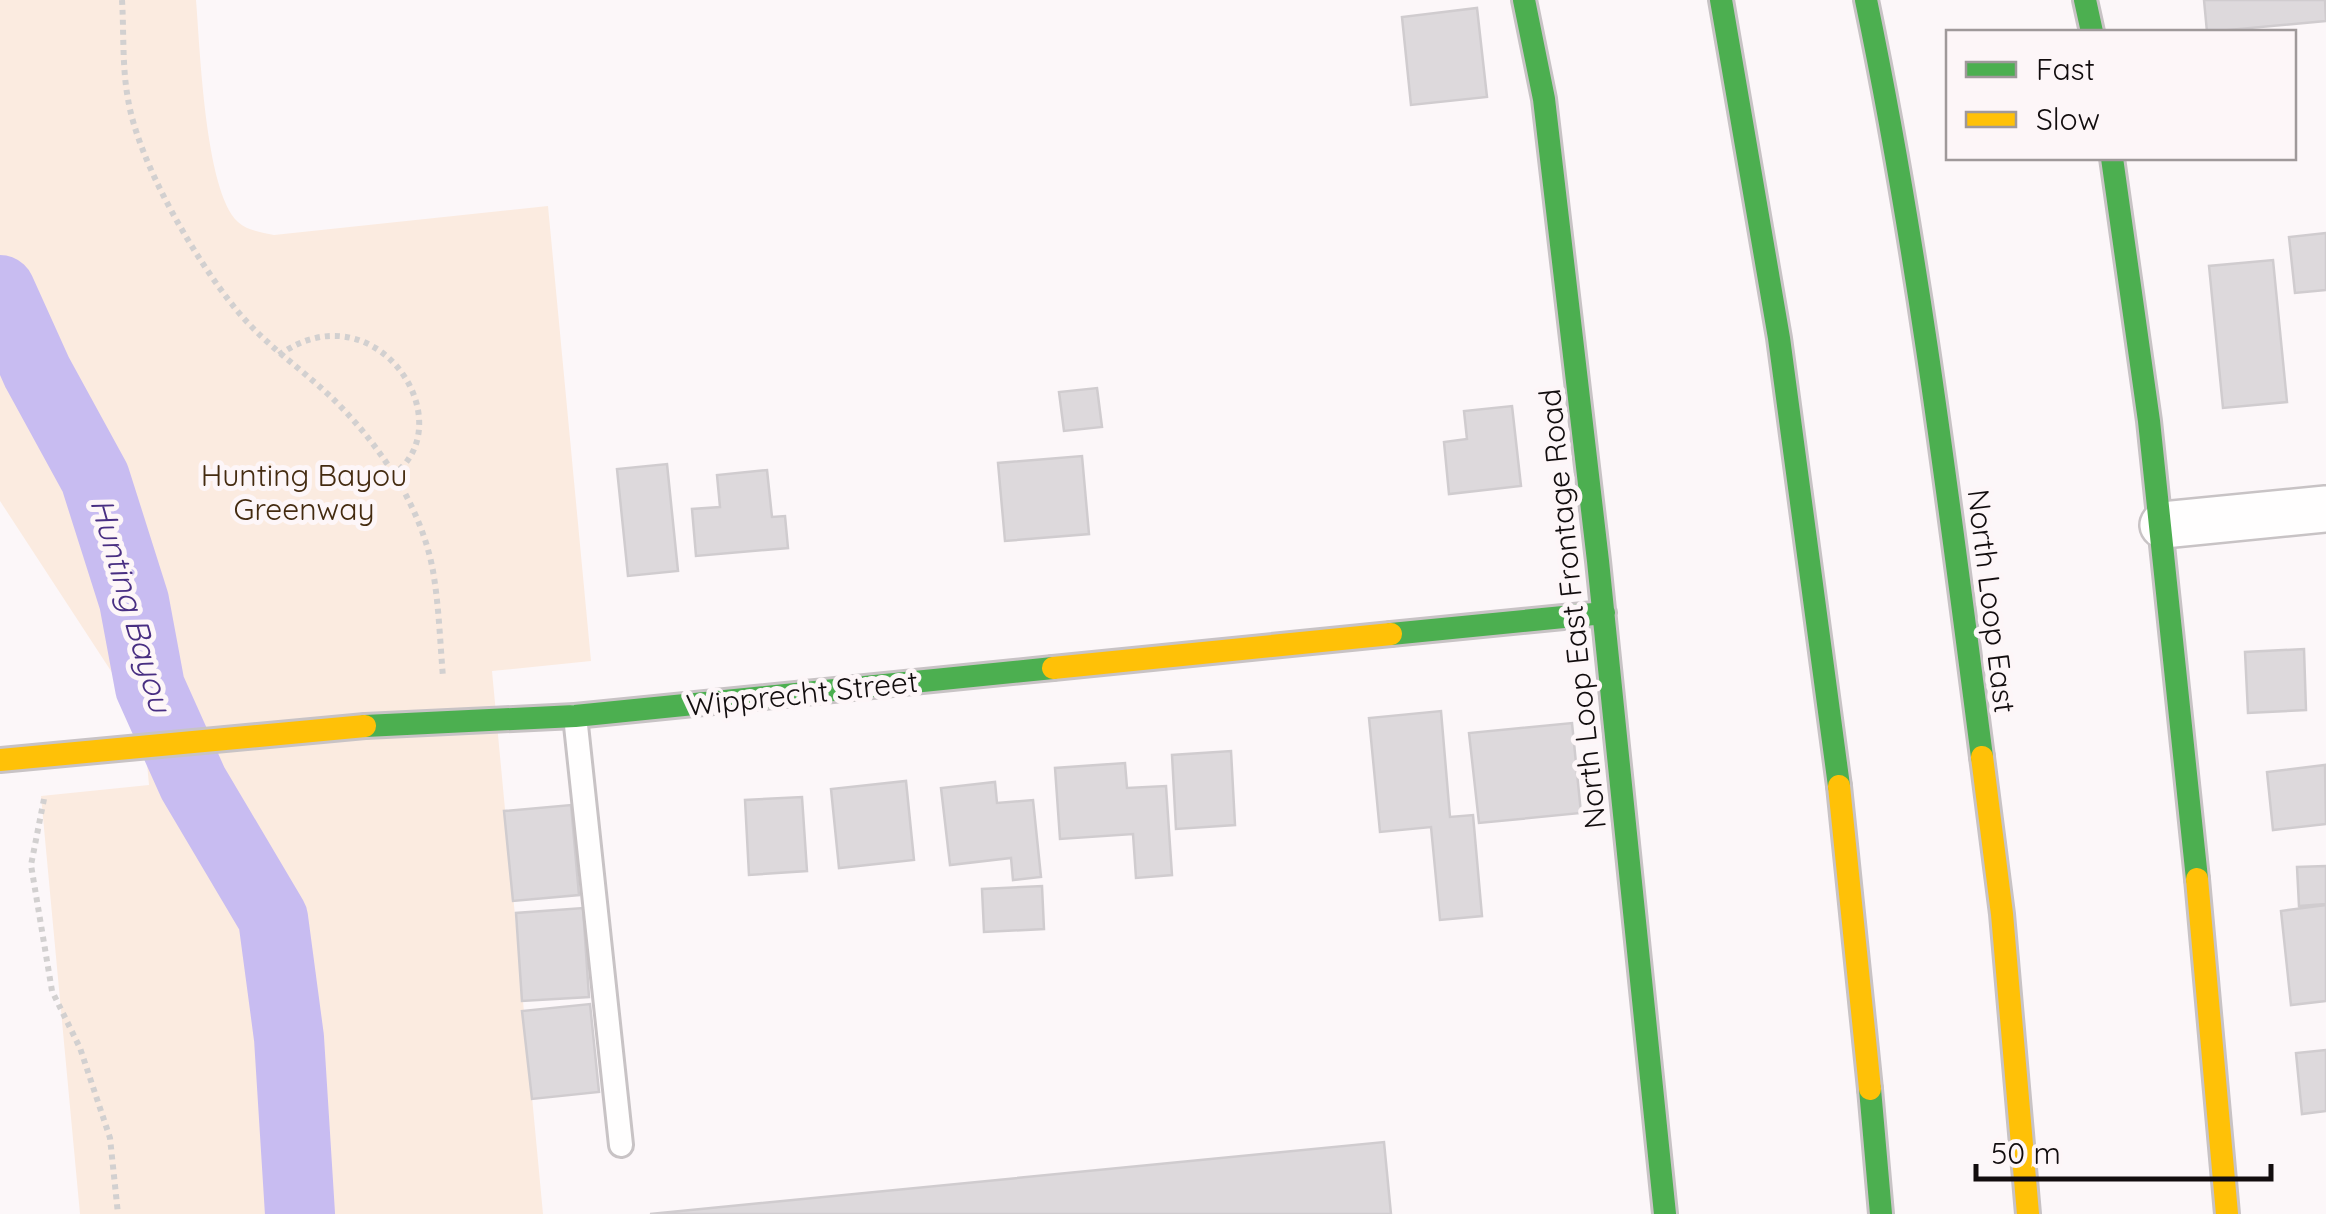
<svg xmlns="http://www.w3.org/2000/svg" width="2326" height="1214" font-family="Quicksand,sans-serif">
<rect width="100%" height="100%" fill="#fcf7f9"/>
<!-- green -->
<path fill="#fbebe0" d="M 0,0 L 196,0 C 200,47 205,192 238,222 C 248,231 261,232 274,235 L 548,206 L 591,661 L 492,671 L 543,1214 L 80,1214 L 41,796 L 149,785 L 143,720 L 0,501 Z"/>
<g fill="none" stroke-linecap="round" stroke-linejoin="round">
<!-- river -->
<path stroke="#c8bcf1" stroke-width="70" d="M 0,290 L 37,372 L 95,478 L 134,601 L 150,687 L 193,783 L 273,918 L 289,1038 L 300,1214"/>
</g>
<!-- building -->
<path fill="#ddd9dc" stroke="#d0cccf" stroke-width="2.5" d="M 2204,0 L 2325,0 L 2326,21 L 2207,32 Z
M 1477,8 L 1487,97 L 1411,105 L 1402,17 Z
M 2326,233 L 2326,290 L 2295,293 L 2289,237 Z
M 2273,260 L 2287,402 L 2223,408 L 2209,266 Z
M 1097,388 L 1102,427 L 1064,431 L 1059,392 Z
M 1512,406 L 1521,486 L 1449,494 L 1444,442 L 1467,439 L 1464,411 Z
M 1082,456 L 1089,534 L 1005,541 L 998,463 Z
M 667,464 L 678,571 L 628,576 L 617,469 Z
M 767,470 L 772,517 L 785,516 L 788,548 L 696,556 L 692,509 L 720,507 L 717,475 Z
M 2304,649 L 2306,710 L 2248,713 L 2245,652 Z
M 1441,711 L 1450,817 L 1473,815 L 1482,916 L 1440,920 L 1431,827 L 1380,832 L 1369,718 Z
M 1572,723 L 1581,813 L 1479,823 L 1469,733 Z
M 1231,751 L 1235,825 L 1176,829 L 1172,755 Z
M 1125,763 L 1127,788 L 1166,786 L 1172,875 L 1136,878 L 1133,834 L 1060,839 L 1055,768 Z
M 2325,765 L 2326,824 L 2273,830 L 2267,772 Z
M 906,781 L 914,860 L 839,868 L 831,789 Z
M 995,782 L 997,803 L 1033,800 L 1041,877 L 1013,880 L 1011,858 L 950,865 L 941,788 Z
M 802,797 L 807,871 L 749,875 L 745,800 Z
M 571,805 L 579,895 L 513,901 L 504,811 Z
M 2326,866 L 2326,904 L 2299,906 L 2297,867 Z
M 1042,886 L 1044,929 L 984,932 L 982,889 Z
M 2326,905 L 2326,1001 L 2291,1005 L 2281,911 Z
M 583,908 L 589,997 L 522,1001 L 516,913 Z
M 590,1004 L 599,1092 L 532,1099 L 522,1011 Z
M 2326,1050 L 2326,1111 L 2302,1114 L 2296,1053 Z
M 1384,1142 L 1391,1214 L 650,1214 Z"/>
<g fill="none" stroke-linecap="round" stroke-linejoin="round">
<!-- lane casing -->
<g stroke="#c8c3c5" stroke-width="28">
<path id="lane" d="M 575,716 L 621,1145"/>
</g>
<!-- street casing -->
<g stroke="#c8c3c5" stroke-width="50">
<path id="street" d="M 2163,525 L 2326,509"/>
</g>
<!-- fast casing -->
<g stroke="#c8c3c5" stroke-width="28">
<path id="fast" d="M 1524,0 L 1544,99 L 1598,561 L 1665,1214
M 1721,0 L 1779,338 L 1839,786
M 1866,0 C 1918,250 1949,503 1982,757
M 2085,0 L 2092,32
M 2112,158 L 2149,421 L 2197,879
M 1391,634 L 1604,613
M 365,726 L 575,716 L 1053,668
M 1870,1089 L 1881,1214"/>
</g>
<!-- slow casing -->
<g stroke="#c8c3c5" stroke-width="28">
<path id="slow" d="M 1053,668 L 1391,634
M 1982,757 L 2002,914 L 2028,1214
M 0,760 L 365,726
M 1839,786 L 1870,1089
M 2197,879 L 2227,1214"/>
</g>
<!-- path -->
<path stroke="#d2d0d0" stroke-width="6" stroke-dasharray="5 5" stroke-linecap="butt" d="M 122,0 C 124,32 122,67 128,99 C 138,162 195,259 235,308 C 263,343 298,366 330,396 C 378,442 421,505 433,571 C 439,606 440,642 443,677
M 279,355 C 376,286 464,422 394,474
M 44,799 L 31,865 L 52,991 L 80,1048 L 110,1138 L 118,1214"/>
<!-- lane -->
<use href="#lane" stroke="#fffefe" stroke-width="22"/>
<!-- street -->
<use href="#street" stroke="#fffefe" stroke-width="45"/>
<!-- fast -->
<use href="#fast" stroke="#4caf50" stroke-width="22"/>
<!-- slow -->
<use href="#slow" stroke="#ffc107" stroke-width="22"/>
</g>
<g text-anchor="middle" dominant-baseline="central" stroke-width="10" stroke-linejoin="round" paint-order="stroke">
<!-- park labels -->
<g font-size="30" fill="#442b10" stroke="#fdf6f8">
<text x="304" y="475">Hunting Bayou<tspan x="304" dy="34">Greenway</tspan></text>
</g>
<!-- street labels -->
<g font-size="30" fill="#120d0e" stroke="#fdf6f8">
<text transform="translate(1992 601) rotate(83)">North Loop East</text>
<text transform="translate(1572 609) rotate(-96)">North Loop East Frontage Road</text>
<text transform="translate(802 693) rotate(-6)">Wipprecht Street</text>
</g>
<!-- water labels -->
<g font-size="32" font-style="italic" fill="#482e82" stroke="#fdf6f8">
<text transform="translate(132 605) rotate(74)">Hunting Bayou</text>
</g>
</g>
<!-- legend -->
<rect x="1946" y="30" width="350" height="130" fill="#fdf6f8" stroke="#9f999a" stroke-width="2.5"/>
<rect x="1966" y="62" width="50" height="15" fill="#4caf50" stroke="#9f999a" stroke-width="2.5"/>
<text x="2036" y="80" font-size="30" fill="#120d0e">Fast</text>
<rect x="1966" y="112" width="50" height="15" fill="#ffc107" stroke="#9f999a" stroke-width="2.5"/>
<text x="2036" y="130" font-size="30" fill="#120d0e">Slow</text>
<!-- scale -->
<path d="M1976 1164v15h295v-15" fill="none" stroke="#120d0e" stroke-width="5"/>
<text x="1991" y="1164" font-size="30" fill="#120d0e" stroke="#fdf6f8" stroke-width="8" paint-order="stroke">50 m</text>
</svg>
